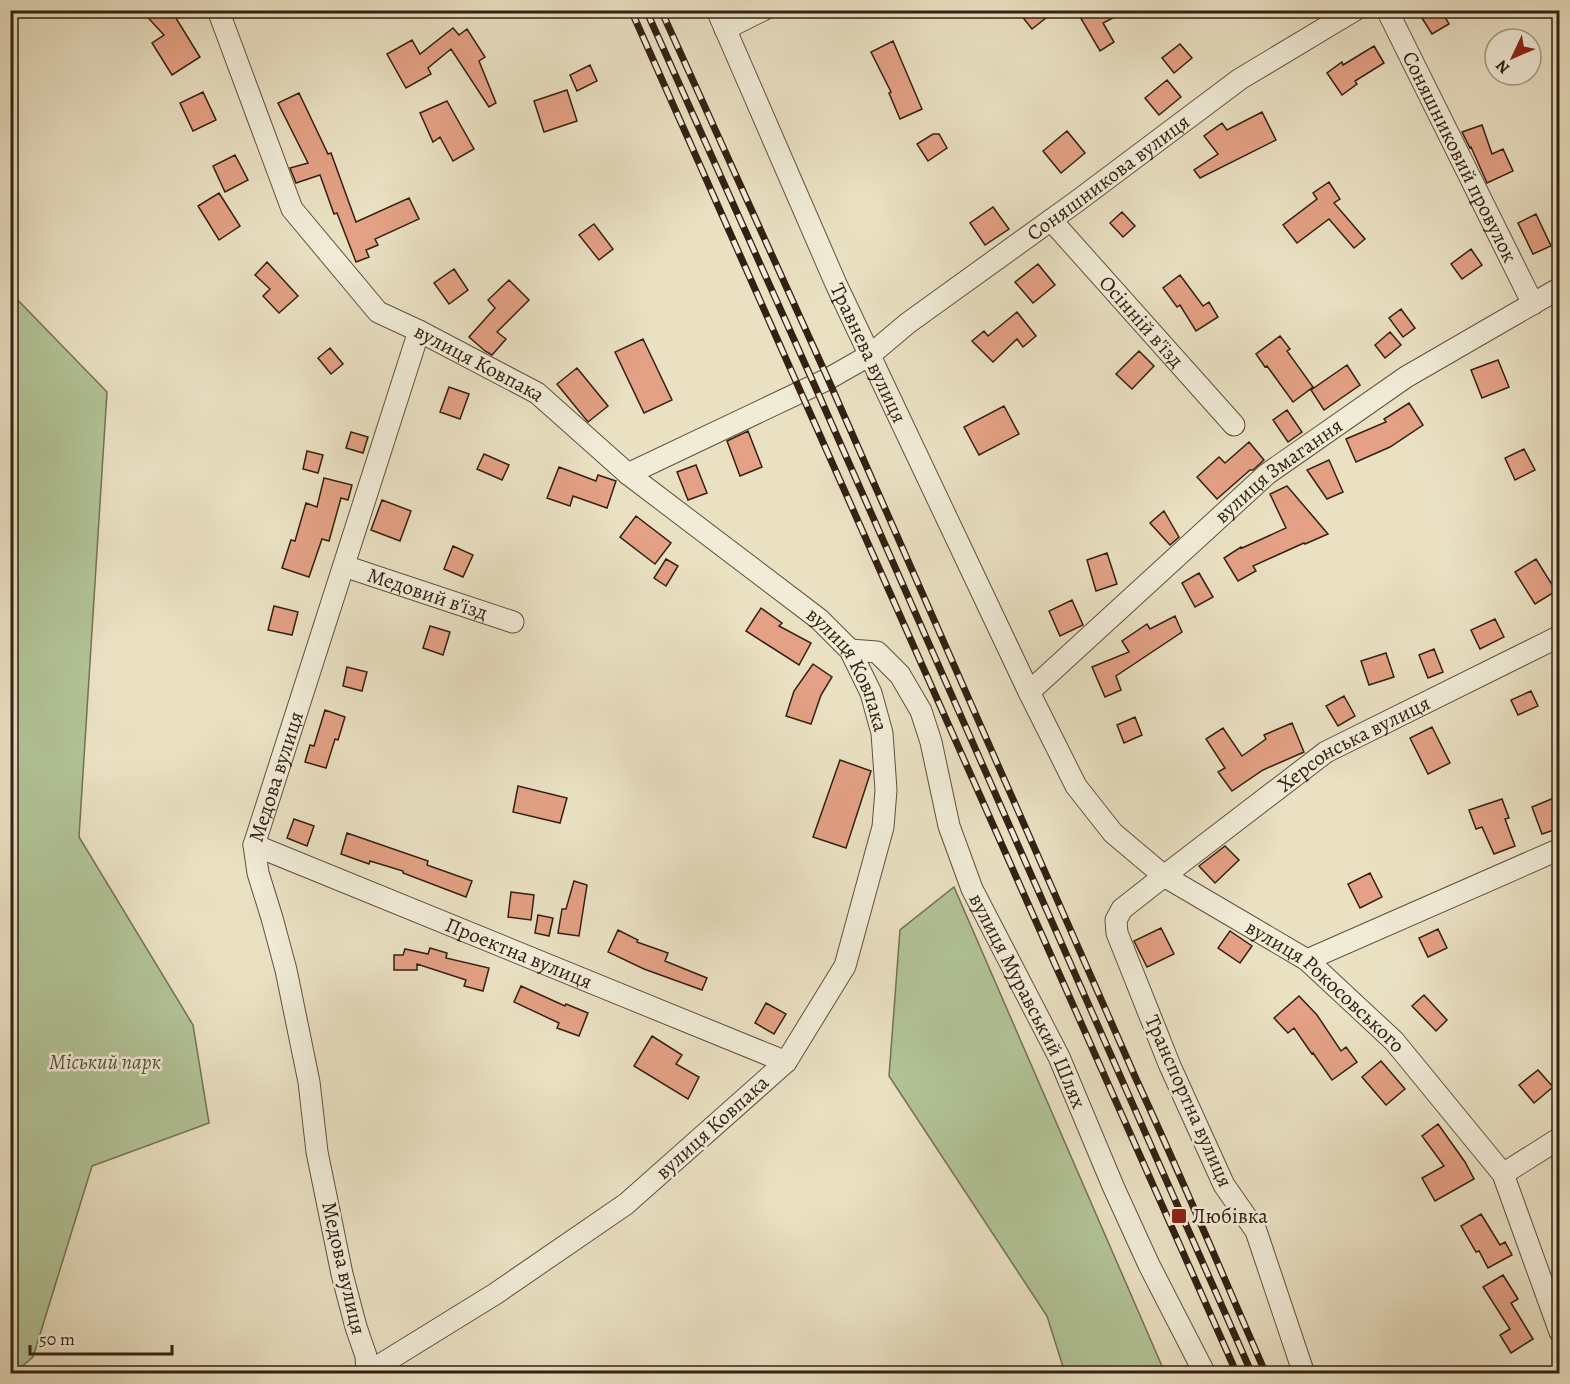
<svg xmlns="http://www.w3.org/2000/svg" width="1570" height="1384" font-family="Alegreya,serif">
<rect width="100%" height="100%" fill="#eae1c3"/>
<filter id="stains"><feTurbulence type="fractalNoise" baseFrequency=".00333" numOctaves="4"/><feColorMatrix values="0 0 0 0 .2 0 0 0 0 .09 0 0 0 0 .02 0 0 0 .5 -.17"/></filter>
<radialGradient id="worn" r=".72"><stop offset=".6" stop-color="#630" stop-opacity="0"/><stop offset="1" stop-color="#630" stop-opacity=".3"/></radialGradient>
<!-- green -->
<path fill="#b2c497" stroke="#737254" stroke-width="1.5" d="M 10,292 L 107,392 L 79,837 L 193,1025 L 209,1123 L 92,1166 L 33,1357 L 13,1374 L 10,1373 Z
M 954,887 L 1165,1373 L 1065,1373 L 1047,1316 L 889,1076 L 900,930 Z"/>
<!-- building -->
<path fill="#e4a185" stroke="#342012" stroke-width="1.5" d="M 141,10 L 171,10 L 200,57 L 172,75 L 152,43 L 164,35 Z
M 1017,10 L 1056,10 L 1032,29 Z
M 1076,10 L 1128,10 L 1103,23 L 1114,42 L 1100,51 Z
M 1428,10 L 1441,10 L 1449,24 L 1432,34 L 1420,15 Z
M 453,28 L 459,35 L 467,29 L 485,57 L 479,61 L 496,103 L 489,107 L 451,49 L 428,68 L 431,74 L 406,88 L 387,54 L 412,40 L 420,54 Z
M 893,41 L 922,109 L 900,119 L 889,93 L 891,92 L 871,52 Z
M 1180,44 L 1192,58 L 1174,73 L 1162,58 Z
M 1374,46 L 1384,63 L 1355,81 L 1357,84 L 1342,95 L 1327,73 L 1342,62 L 1343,65 Z
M 590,65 L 597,81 L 577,91 L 570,75 Z
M 1167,80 L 1181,97 L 1159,115 L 1145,98 Z
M 567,90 L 577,121 L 544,132 L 534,101 Z
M 203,92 L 216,120 L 193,131 L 180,103 Z
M 299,93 L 328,154 L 331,153 L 356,222 L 409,198 L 419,219 L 375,239 L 378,245 L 366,250 L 369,257 L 356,262 L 337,213 L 334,214 L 320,175 L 296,183 L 290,168 L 308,163 L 278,103 Z
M 447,101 L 474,149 L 453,161 L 440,137 L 433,142 L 420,113 Z
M 1262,112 L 1276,140 L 1200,178 L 1194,170 L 1218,154 L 1204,136 L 1222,123 L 1227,130 Z
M 1482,125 L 1492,154 L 1503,149 L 1513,171 L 1487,183 L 1471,147 L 1470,148 L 1462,132 Z
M 1067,131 L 1085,153 L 1061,173 L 1043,151 Z
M 933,134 L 939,134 L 947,148 L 928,161 L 917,144 Z
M 235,155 L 248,180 L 225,192 L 213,166 Z
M 1329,182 L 1340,199 L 1334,203 L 1365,239 L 1354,248 L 1329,219 L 1297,243 L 1283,225 L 1317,199 L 1313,193 Z
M 219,193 L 240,226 L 219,240 L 198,206 Z
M 993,207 L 1009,229 L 985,245 L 970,223 Z
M 1122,212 L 1135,226 L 1123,237 L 1110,223 Z
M 1536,214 L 1551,246 L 1533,254 L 1518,223 Z
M 594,224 L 613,249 L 599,260 L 579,235 Z
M 1471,249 L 1482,265 L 1462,279 L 1451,264 Z
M 267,262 L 298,296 L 279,313 L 263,296 L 270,289 L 255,275 Z
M 1038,264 L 1055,285 L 1033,303 L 1015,282 Z
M 454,269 L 468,290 L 449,304 L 434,283 Z
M 1180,275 L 1203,306 L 1209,302 L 1218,317 L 1196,331 L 1180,305 L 1177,307 L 1163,288 Z
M 509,280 L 529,300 L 497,332 L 506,339 L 492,355 L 485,351 L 469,337 L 495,308 L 488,300 Z
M 1401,309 L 1415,328 L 1403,337 L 1389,318 Z
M 1017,312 L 1036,336 L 1023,347 L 1017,339 L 993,362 L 972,341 L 984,331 L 988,336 Z
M 1390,332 L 1401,345 L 1385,358 L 1375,345 Z
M 1280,336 L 1290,349 L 1287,351 L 1313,387 L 1293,402 L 1267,366 L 1265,367 L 1256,354 Z
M 643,339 L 672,400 L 644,413 L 615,352 Z
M 330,348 L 343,364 L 331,374 L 318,358 Z
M 1139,351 L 1154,366 L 1132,389 L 1116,374 Z
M 1498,360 L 1509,387 L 1482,398 L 1471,370 Z
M 1347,365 L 1360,385 L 1324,410 L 1311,390 Z
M 577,368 L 608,406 L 588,422 L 557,384 Z
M 449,387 L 469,394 L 460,419 L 440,412 Z
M 1409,403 L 1423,425 L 1390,447 L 1356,462 L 1346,439 L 1386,422 L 1384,419 Z
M 1004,406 L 1019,434 L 979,455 L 964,427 Z
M 1287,410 L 1302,432 L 1288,442 L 1273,420 Z
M 748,431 L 762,467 L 740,476 L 727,441 Z
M 351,432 L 368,437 L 363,453 L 346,448 Z
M 1249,442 L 1264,460 L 1253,470 L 1250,470 L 1217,499 L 1197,477 L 1219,457 L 1225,463 Z
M 1524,449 L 1535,470 L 1515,480 L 1505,458 Z
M 307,451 L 323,455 L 318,473 L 303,469 Z
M 484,454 L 509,465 L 502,480 L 477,469 Z
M 1329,460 L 1343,492 L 1327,499 L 1307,470 Z
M 696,465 L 707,493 L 688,500 L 677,472 Z
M 559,467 L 596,481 L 598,475 L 616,481 L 607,508 L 573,496 L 570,506 L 547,498 Z
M 324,478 L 352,485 L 348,500 L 341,498 L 329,541 L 322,539 L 309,577 L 282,568 L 291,540 L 295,541 L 306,503 L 317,507 Z
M 1287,486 L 1328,534 L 1305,544 L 1304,543 L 1253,566 L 1256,571 L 1238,581 L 1224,558 L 1241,547 L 1242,548 L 1286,528 L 1270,494 Z
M 382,500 L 411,511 L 400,541 L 371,530 Z
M 1164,511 L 1179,537 L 1170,545 L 1150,523 Z
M 636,516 L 671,543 L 655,564 L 620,537 Z
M 453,546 L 473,555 L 463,577 L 444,569 Z
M 1107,553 L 1117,584 L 1096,591 L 1087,560 Z
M 666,559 L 678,566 L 666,586 L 654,578 Z
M 1536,559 L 1556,591 L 1535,604 L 1515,572 Z
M 1199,573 L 1213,597 L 1195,607 L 1182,583 Z
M 1072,600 L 1083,625 L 1060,636 L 1049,611 Z
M 274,606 L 298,612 L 292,635 L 268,630 Z
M 761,608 L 782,623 L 779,626 L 811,643 L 799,665 L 746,631 Z
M 1175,616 L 1182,632 L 1116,676 L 1121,690 L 1105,697 L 1092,667 L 1129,652 L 1122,641 L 1147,624 L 1150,629 Z
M 1495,619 L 1504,637 L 1480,649 L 1471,630 Z
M 430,626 L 450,632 L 443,655 L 423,648 Z
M 1434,649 L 1443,672 L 1428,678 L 1419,655 Z
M 1386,653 L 1394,677 L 1369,685 L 1361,661 Z
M 813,664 L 832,677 L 821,695 L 811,724 L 786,716 L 794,691 Z
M 347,667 L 367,672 L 362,691 L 343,686 Z
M 1531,691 L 1538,706 L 1518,715 L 1511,700 Z
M 1344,696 L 1355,716 L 1338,726 L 1326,706 Z
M 325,710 L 345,717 L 338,740 L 335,739 L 326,768 L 305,762 L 310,745 L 314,746 Z
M 1135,717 L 1142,735 L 1124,743 L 1117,725 Z
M 1292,723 L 1304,752 L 1263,770 L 1232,791 L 1218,772 L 1225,768 L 1206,739 L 1223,728 L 1242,756 L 1266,739 L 1264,735 Z
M 1432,727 L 1450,763 L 1428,774 L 1410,738 Z
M 840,760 L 871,771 L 846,848 L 813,837 Z
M 518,786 L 567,798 L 560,823 L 513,812 Z
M 1554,798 L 1560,812 L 1560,828 L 1542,834 L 1532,807 Z
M 1502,799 L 1509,818 L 1505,819 L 1515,846 L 1494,854 L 1482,827 L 1476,829 L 1469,810 Z
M 294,819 L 314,826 L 307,846 L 287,838 Z
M 347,833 L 428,861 L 427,865 L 472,881 L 466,897 L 403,873 L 403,871 L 370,861 L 369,864 L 341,854 Z
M 1225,846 L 1239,860 L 1215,883 L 1199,866 Z
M 1370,873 L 1382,897 L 1360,908 L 1348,884 Z
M 574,881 L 587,885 L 579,936 L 558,933 L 562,909 L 566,909 Z
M 511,892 L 534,895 L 531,920 L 508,917 Z
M 538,915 L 553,918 L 549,936 L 535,933 Z
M 1161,928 L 1174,954 L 1147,967 L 1134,941 Z
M 1438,929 L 1447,948 L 1428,957 L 1419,938 Z
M 618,930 L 638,940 L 637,942 L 668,953 L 665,961 L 707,978 L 702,990 L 644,969 L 608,952 Z
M 1230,931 L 1252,946 L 1240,963 L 1218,948 Z
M 430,948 L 447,953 L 446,958 L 489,968 L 483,991 L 464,986 L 466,980 L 417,964 L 417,970 L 394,970 L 394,955 L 403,955 L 405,949 L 428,954 Z
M 521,986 L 565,1006 L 566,1004 L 588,1013 L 579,1036 L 557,1028 L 559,1023 L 514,1002 Z
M 1424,995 L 1447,1020 L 1436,1031 L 1412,1006 Z
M 1299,996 L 1317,1015 L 1341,1051 L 1346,1047 L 1357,1062 L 1332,1080 L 1313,1053 L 1312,1054 L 1294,1028 L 1288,1033 L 1274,1018 Z
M 766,1003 L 786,1014 L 774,1034 L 755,1023 Z
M 652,1036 L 682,1055 L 676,1064 L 699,1077 L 688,1099 L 634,1066 Z
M 1381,1061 L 1405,1089 L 1386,1105 L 1362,1077 Z
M 1538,1070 L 1553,1087 L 1534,1103 L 1519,1085 Z
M 1438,1124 L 1465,1162 L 1474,1179 L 1435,1201 L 1422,1178 L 1444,1166 L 1422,1136 Z
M 1481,1214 L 1500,1245 L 1505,1242 L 1512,1255 L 1488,1268 L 1479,1251 L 1476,1252 L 1461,1226 Z
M 1503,1275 L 1518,1299 L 1511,1303 L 1533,1339 L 1511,1353 L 1500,1335 L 1510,1329 L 1483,1287 Z"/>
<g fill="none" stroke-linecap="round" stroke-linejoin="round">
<!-- street casing -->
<g stroke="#62503e" stroke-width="23">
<g id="street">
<path id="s1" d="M 218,10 L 292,209 L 378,312 L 419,331 L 537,393 L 628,474 L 819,619 L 850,650 L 871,693 L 882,733 L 886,790 L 883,827 L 845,966 L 786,1062 L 626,1204 L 495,1294 L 367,1373"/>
<path id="s2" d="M 717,10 L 836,284 L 1029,692 L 1076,786 L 1113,833 L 1164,876 L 1307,960 L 1394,1041 L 1503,1174 L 1560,1332"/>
<path id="s3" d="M 1387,10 L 1533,304"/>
<path d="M 725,29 L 763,10"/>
<path id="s4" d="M 1051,220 L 1234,425"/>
<path id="s5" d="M 628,474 L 828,379 L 870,355 L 908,323 L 1076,202 L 1240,79 L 1355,10"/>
<path id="s6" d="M 344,566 L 513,622"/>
<path id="s7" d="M 850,650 L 877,652 L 900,675 L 921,711 L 931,742 L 949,826 L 972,889 L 1059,1057 L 1113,1186 L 1149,1265 L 1205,1374"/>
<path id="s8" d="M 1029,692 L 1267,474 L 1406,377 L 1560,288"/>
<path id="s9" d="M 254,845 L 786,1062"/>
<path d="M 1307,960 L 1560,849"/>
<path d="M 1503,1174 L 1560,1138"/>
<path id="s10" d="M 367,1374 L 366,1356 L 356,1327 L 342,1274 L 317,1152 L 309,1082 L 286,970 L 272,918 L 258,873 L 254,845 L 419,331"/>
<path id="s11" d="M 1304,1374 L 1256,1231 L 1224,1185 L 1170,1066 L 1117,933 L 1116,920 L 1122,909 L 1164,876 L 1326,752 L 1560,636"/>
</g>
</g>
<!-- street -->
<use href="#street" stroke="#f1ecd8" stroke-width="21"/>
<!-- rail casing -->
<g stroke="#342012" stroke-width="7">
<path id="rail" d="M 631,10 L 1237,1374
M 646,10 L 814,384 L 1252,1374
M 661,10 L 828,379 L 1137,1081 C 1182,1178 1223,1276 1266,1374"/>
</g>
<!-- rail -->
<use href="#rail" stroke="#f1ecd8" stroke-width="4.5" stroke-dasharray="14" stroke-linecap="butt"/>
</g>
<!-- markers -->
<rect fill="#8f2418" stroke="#f1ecd8" stroke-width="2" x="1171" y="1208" width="16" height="16" rx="3"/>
<g text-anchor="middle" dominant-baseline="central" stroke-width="5" stroke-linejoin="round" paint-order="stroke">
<!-- street labels -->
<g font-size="21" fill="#342012" stroke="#f1ecd8">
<text stroke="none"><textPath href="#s3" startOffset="164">Соняшниковий провулок</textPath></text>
<text stroke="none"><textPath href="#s5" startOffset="567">Соняшникова вулиця</textPath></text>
<text stroke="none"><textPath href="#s4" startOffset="136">Осінній в'їзд</textPath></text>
<text stroke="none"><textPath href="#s2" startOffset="375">Травнева вулиця</textPath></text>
<text stroke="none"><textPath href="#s1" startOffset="460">вулиця Ковпака</textPath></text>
<text stroke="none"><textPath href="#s8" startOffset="334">вулиця Змагання</textPath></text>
<text stroke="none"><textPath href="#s6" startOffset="88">Медовий в'їзд</textPath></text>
<text stroke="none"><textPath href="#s1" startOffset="946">вулиця Ковпака</textPath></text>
<text stroke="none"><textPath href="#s11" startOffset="792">Херсонська вулиця</textPath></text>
<text stroke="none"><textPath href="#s10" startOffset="614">Медова вулиця</textPath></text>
<text stroke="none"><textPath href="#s9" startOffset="286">Проектна вулиця</textPath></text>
<text stroke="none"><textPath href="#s2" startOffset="1178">вулиця Рокосовського</textPath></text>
<text stroke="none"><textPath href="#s7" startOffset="412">вулиця Муравський Шлях</textPath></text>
<text transform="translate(1189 1101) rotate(66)">Транспортна вулиця</text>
<text transform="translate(712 1127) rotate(-42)">вулиця Ковпака</text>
<text transform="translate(344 1268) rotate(77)">Медова вулиця</text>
</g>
<!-- park labels -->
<g font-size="21" font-style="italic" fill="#5a513a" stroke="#f1ecd8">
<text x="105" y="1062">Міський парк</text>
</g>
<!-- poi labels -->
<g font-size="21" fill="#342012" stroke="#f1ecd8" text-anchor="start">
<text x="1192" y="1216">Любівка</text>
</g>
</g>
<!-- margin -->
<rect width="1570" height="1384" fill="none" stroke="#eae1c3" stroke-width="36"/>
<rect x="12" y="12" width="1546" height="1360" fill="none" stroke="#342012" stroke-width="3"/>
<rect x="18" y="18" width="1534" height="1348" fill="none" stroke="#342012" stroke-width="1.5"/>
<!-- north arrow -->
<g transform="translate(1513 57) rotate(226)"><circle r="28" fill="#f1ecd8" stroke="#a59a89" stroke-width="1.5"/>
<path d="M0-4.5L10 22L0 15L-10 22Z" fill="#8f2418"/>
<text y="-9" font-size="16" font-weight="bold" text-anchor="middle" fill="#342012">N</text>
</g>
<!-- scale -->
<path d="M30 1345v9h142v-9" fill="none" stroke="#342012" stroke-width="3"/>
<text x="39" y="1345" font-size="18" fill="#342012" stroke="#f1ecd8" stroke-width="4.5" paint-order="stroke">50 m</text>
<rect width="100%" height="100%" filter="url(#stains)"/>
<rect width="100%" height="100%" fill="url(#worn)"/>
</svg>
